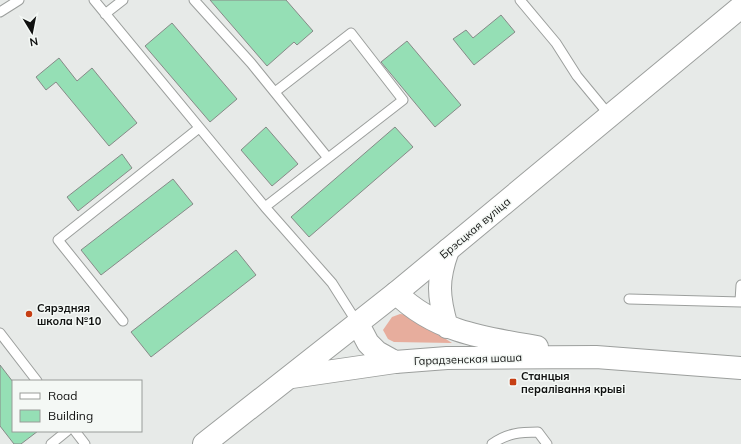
<svg xmlns="http://www.w3.org/2000/svg" width="741" height="444" font-family="Mulish,sans-serif">
<rect width="100%" height="100%" fill="#e7eae8"/>
<!-- green -->
<path fill="#e7ad9d" d="M 400,314 L 409,315 L 452,343 L 394,342 L 388,339 L 383,330 L 392,317 Z"/>
<!-- building -->
<path fill="#95dfb5" stroke="#878a88" d="M 210,0 L 286,0 L 313,31 L 297,45 L 294,42 L 267,66 Z
M 501,15 L 515,32 L 474,65 L 453,39 L 466,30 L 473,38 Z
M 172,23 L 237,99 L 210,122 L 145,46 Z
M 407,41 L 461,105 L 435,127 L 381,62 Z
M 59,58 L 77,81 L 92,68 L 137,123 L 109,146 L 56,82 L 46,90 L 36,77 Z
M 266,127 L 298,164 L 272,186 L 241,150 Z
M 395,127 L 413,147 L 309,237 L 291,217 Z
M 122,154 L 132,168 L 78,211 L 67,197 Z
M 173,179 L 193,204 L 101,275 L 81,250 Z
M 236,250 L 256,275 L 151,357 L 131,332 Z
M 0,365 L 13,382 L 13,431 L 38,431 L 21,444 L 14,444 L 0,426 Z"/>
<g fill="none" stroke-linecap="round" stroke-linejoin="round">
<!-- lane casing -->
<g stroke="#9c9f9d" stroke-width="11">
<path id="lane" d="M 94,0 L 265,207 L 332,283 L 358,324
M 194,0 L 251,63 L 328,158
M 520,0 L 556,43 L 577,76 L 610,116
M 0,12 L 19,0
M 105,14 L 123,0
M 265,207 L 403,100 L 351,33 L 275,92
M 629,299 L 741,302
M 740,301 L 741,285
M 123,321 L 58,240 L 199,128
M 0,333 L 37,381
M 75,431 L 85,444
M 51,444 L 67,431
M 492,444 C 507,433 521,432 538,432 L 547,444"/>
</g>
<!-- secondary casing -->
<g stroke="#9c9f9d" stroke-width="24">
<path id="secondary" d="M 396,293 C 436,332 484,338 537,347
M 358,324 L 368,343 L 377,352 L 395,362 L 447,358 L 596,357 L 741,368
M 447,327 C 438,296 437,280 448,250"/>
</g>
<!-- primary casing -->
<g stroke="#9c9f9d" stroke-width="24">
<path id="primary" d="M 292,377 L 395,362
M 204,444 L 396,293 L 741,7"/>
</g>
<!-- lane -->
<use href="#lane" stroke="#fff" stroke-width="9"/>
<!-- secondary -->
<use href="#secondary" stroke="#fff" stroke-width="22"/>
<!-- primary -->
<use href="#primary" stroke="#fff" stroke-width="22"/>
</g>
<!-- markers -->
<g fill="#c63e13" stroke="#f4f8f5" stroke-width="1.5">
<circle cx="29" cy="314" r="4"/>
<rect x="509" y="378" width="8" height="8" rx="2"/>
</g>
<g text-anchor="middle" dominant-baseline="central" stroke-width="3" stroke-linejoin="round" paint-order="stroke">
<!-- street labels -->
<g font-size="11" fill="#101110" stroke="#f4f8f5">
<text transform="translate(475 228) rotate(-40)">Брэсцкая вуліца</text>
<text transform="translate(468 359) rotate(-2)">Гарадзенская шаша</text>
</g>
<!-- poi labels -->
<g font-size="11" font-weight="bold" fill="#101110" stroke="#f4f8f5" text-anchor="start">
<text x="37" y="308">Сярэдняя<tspan x="37" dy="13">школа №10</tspan></text>
<text x="521" y="376">Станцыя<tspan x="521" dy="13">пералівання крыві</tspan></text>
</g>
</g>
<!-- legend -->
<rect x="12" y="380" width="130" height="52" fill="#f4f8f5" stroke="#999c99"/>
<rect x="20" y="393" width="20" height="6" fill="#ffffff" stroke="#999c99"/>
<text x="48" y="400" font-size="12" fill="#101110">Road</text>
<rect x="20" y="410" width="20" height="12" fill="#95dfb5" stroke="#999c99"/>
<text x="48" y="420" font-size="12" fill="#101110">Building</text>
<!-- north arrow -->
<g transform="translate(32 32) rotate(170)" stroke="#f4f8f5" stroke-width="3" paint-order="stroke">
<path d="M0-3L7 15L0 10L-7 15Z" fill="#101110"/>
<text y="-6" font-size="11" font-weight="bold" text-anchor="middle" fill="#101110">N</text>
</g>
</svg>
